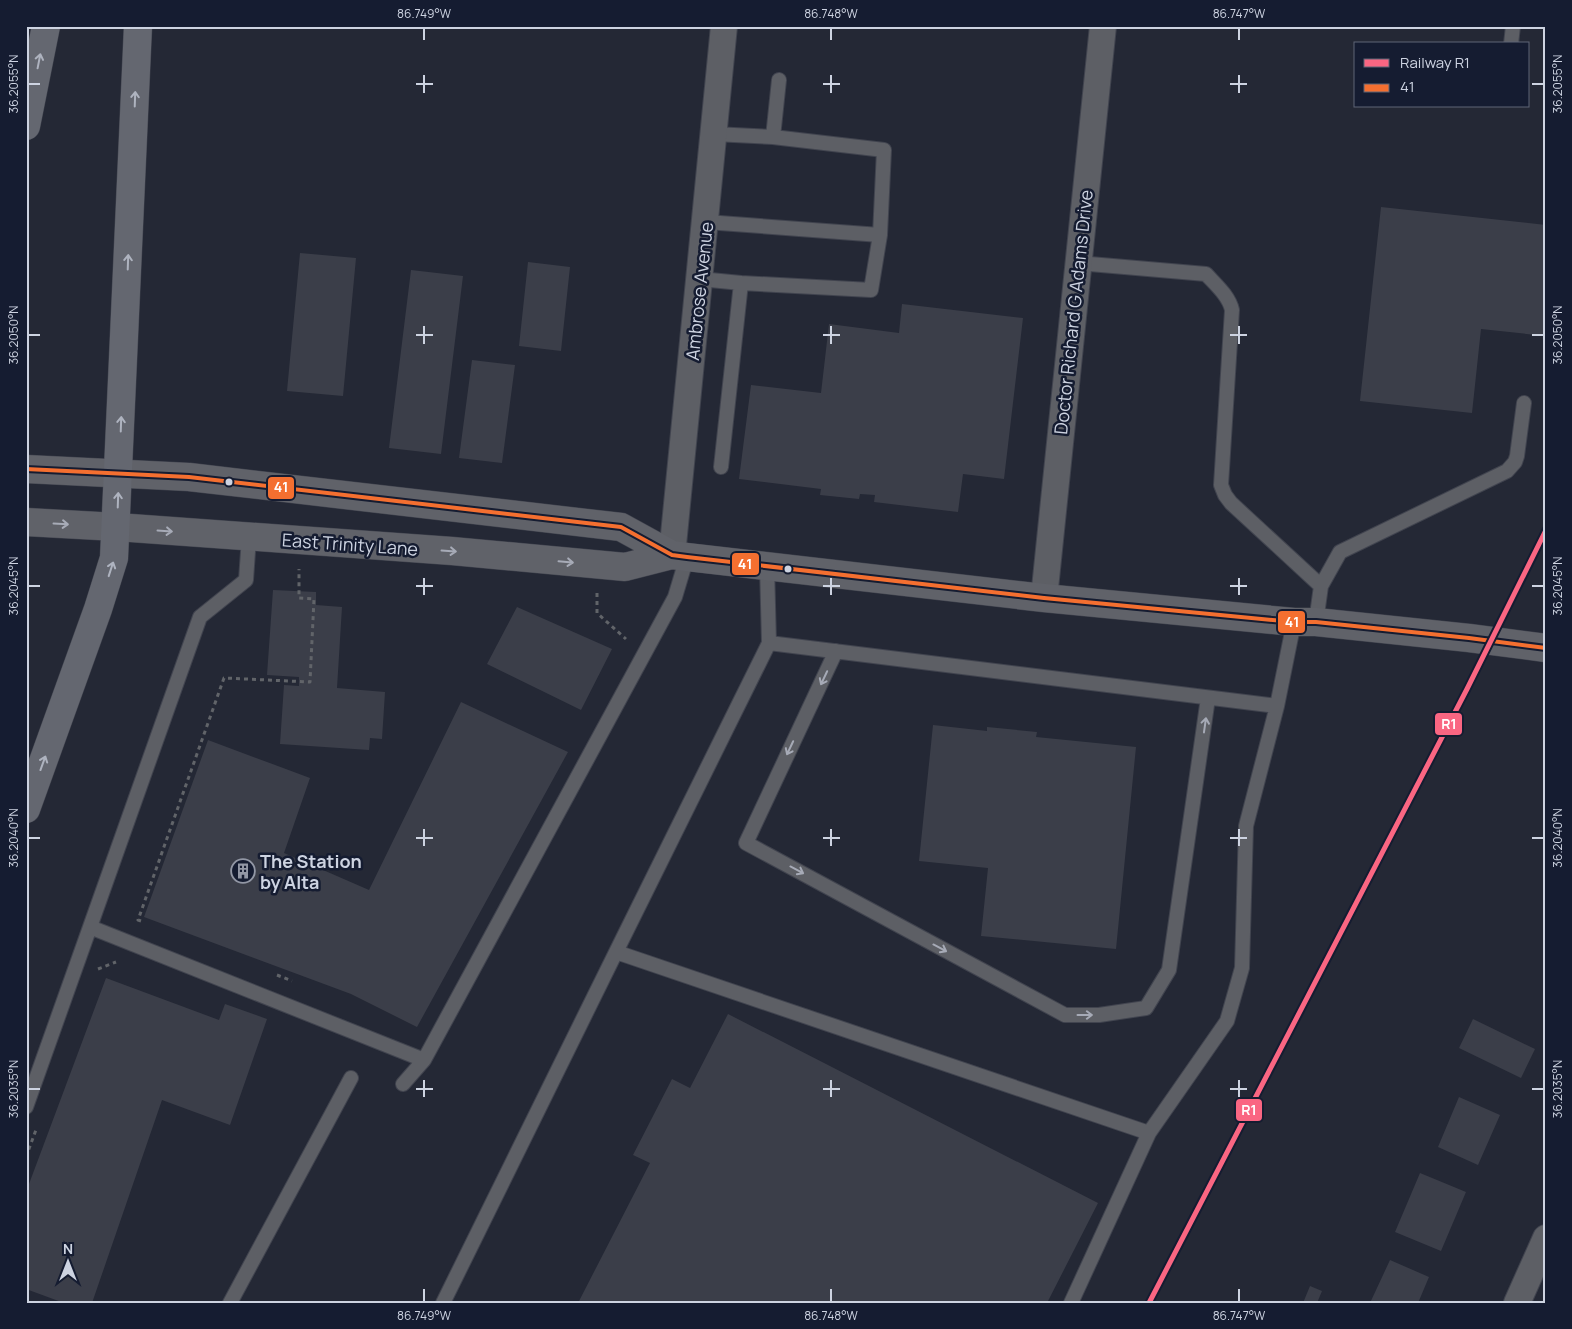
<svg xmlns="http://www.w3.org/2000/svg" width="1572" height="1329" font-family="Manrope,sans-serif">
<rect width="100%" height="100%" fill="#242835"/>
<!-- building -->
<path fill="#3b3e49" d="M 1381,207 L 1546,225 L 1546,336 L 1481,329 L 1472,413 L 1360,401 Z
M 300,253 L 356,258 L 343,396 L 287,391 Z
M 528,262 L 570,267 L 561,351 L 519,346 Z
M 411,270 L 463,276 L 441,454 L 389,448 Z
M 902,304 L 1023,318 L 1004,479 L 963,474 L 958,512 L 874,502 L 875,495 L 860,494 L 859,499 L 820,495 L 821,489 L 739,479 L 751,385 L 821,393 L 829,324 L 899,333 Z
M 472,360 L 515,365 L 502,463 L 459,458 Z
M 273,590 L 316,592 L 316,605 L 342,607 L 337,688 L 385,692 L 382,739 L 370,738 L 369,750 L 280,744 L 284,685 L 299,686 L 299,677 L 267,675 Z
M 517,607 L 612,649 L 581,710 L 487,664 Z
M 461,702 L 568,752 L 417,1027 L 351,994 L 144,917 L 208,740 L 310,778 L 284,853 L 369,890 Z
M 933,725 L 987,731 L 987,727 L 1037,732 L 1036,737 L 1136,747 L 1116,949 L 981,936 L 988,868 L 919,861 Z
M 106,978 L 219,1020 L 225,1004 L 267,1019 L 230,1125 L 162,1100 L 92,1303 L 64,1303 L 26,1289 L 26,1192 Z
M 728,1014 L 1098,1203 L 1047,1303 L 578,1303 L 650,1163 L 633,1155 L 672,1079 L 690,1088 Z
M 1473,1019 L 1535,1049 L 1521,1078 L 1459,1048 Z
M 1459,1097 L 1500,1115 L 1478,1165 L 1438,1147 Z
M 1420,1173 L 1466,1192 L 1441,1251 L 1395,1232 Z
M 1390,1260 L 1429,1277 L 1418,1303 L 1370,1303 Z
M 1310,1286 L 1322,1291 L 1317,1303 L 1303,1303 Z"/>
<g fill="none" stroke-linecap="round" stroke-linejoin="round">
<!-- lane casing -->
<g stroke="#41444f" stroke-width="16">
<path id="lane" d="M 1511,44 L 1513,26
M 773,137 L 779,80
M 706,222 L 880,235
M 1078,263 L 1206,274 C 1216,285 1229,296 1232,310 L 1221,485 L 1225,495 L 1231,503 L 1321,586
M 700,279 L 741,283 L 871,290 L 880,235 L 884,150 L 773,137 L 714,134
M 721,467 L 741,283
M 249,537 L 246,580 L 200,617 L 90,927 L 424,1060 L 675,597 L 687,557
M 767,566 L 769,643 L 1277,706 L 1294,622
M 1316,622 L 1321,586 L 1340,552 L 1507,471 L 1515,462 L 1517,456 L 1524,403
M 769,643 L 616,952 L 1149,1133 L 1227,1021 L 1242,968 L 1246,826 L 1277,706
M 836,651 L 746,843 L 1065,1015 L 1099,1015 L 1146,1008 L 1169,970 L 1208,698
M 403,1084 L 424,1060
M 26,1107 L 90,927
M 230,1303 L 351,1078
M 443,1303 L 616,952
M 1071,1303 L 1149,1133"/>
</g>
<!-- street casing -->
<g stroke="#41444f" stroke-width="28">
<path id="street" d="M 672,555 L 724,26
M 1044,598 L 1103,26
M 1517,1303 L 1546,1238"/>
</g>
<!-- secondary casing -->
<g stroke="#41444f" stroke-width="29">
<path id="secondary" d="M 26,469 L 189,477 L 621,527 L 672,555 L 687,557 L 1044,598 L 1294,622 L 1316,622 L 1469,638 L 1546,648
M 26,522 L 117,527 L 452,551 L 625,567 L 672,555"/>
</g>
<!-- highway casing -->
<g stroke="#41444f" stroke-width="29">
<path id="highway" d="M 26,126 L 46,26
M 26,809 L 98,609 L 114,558 L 138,26"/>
</g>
<!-- path -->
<path stroke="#616469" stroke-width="3" stroke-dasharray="4 4" stroke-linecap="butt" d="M 597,593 L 597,613 L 626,639
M 141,921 L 138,920 L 224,678 L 310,682 L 314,599 L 299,598 L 299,569
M 98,969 L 116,962
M 277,975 L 292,981
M 26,1157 L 37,1127"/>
<!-- lane -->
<use href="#lane" stroke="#5d5f65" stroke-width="14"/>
<!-- street -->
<use href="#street" stroke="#5d5f65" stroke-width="26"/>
<!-- secondary -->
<use href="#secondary" stroke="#606269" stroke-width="28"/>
<!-- highway -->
<use href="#highway" stroke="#646770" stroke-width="28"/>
<!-- bus-1 casing -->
<g stroke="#151c31" stroke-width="8">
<path id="bus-1" d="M 26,469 L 189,477 L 621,527 L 672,555 L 687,557 L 1044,598 L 1294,622 L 1316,622 L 1469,638 L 1546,648"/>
</g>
<!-- bus-1 -->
<use href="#bus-1" stroke="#f46f30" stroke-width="4"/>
<!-- rail-1 casing -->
<g stroke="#151c31" stroke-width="9">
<path id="rail-1" d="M 1149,1303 L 1467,689 L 1546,530"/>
</g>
<!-- rail-1 -->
<use href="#rail-1" stroke="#fa6682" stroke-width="5"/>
</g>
<!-- one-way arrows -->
<defs><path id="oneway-shaft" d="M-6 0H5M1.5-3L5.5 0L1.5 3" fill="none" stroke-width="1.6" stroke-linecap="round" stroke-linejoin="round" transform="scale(1.25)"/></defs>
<g stroke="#aeb3bf">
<use href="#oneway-shaft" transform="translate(39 61) rotate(-79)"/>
<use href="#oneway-shaft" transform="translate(135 99) rotate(-88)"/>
<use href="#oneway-shaft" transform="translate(128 262) rotate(-88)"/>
<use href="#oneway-shaft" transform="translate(121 424) rotate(-88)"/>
<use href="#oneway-shaft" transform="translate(118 500) rotate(-88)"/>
<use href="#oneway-shaft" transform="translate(111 569) rotate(-72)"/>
<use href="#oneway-shaft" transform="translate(43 763) rotate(-70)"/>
</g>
<g stroke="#a7abb7">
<use href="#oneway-shaft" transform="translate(61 524) rotate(3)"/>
<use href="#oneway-shaft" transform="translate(165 531) rotate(4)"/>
<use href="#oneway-shaft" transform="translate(449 551) rotate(4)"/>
<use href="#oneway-shaft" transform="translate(566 562) rotate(5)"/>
</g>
<g stroke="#a6aab6">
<use href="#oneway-shaft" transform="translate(824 678) rotate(115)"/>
<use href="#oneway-shaft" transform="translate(1205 725) rotate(-82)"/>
<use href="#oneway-shaft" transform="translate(790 748) rotate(115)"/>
<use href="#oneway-shaft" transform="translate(797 870) rotate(28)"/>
<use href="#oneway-shaft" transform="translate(940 948) rotate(28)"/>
<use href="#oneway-shaft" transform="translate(1085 1015)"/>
</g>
<!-- ticks -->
<path fill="none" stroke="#cdd3e1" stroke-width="2" d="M 424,28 L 424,40M 831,28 L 831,40M 1239,28 L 1239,40M 424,75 L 424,93M 831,75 L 831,93M 1239,75 L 1239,93M 28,84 L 40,84M 416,84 L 433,84M 823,84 L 840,84M 1230,84 L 1247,84M 1532,84 L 1544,84M 424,326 L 424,344M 831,326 L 831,344M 1239,326 L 1239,344M 28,335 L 40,335M 416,335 L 433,335M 823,335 L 840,335M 1230,335 L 1247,335M 1532,335 L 1544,335M 424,578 L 424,595M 831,578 L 831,595M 1239,578 L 1239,595M 28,586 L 40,586M 416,586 L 433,586M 823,586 L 840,586M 1230,586 L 1247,586M 1532,586 L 1544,586M 424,829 L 424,846M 831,829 L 831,846M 1239,829 L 1239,846M 28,838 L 40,838M 416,838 L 433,838M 823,838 L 840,838M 1230,838 L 1247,838M 1532,838 L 1544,838M 424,1080 L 424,1097M 831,1080 L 831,1097M 1239,1080 L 1239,1097M 28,1089 L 40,1089M 416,1089 L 433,1089M 823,1089 L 840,1089M 1230,1089 L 1247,1089M 1532,1089 L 1544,1089M 424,1289 L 424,1302M 831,1289 L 831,1302M 1239,1289 L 1239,1302"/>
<!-- icons -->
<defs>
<g id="building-ring" transform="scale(1.25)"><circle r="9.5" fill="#151c31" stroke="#9297a5" stroke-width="1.5"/><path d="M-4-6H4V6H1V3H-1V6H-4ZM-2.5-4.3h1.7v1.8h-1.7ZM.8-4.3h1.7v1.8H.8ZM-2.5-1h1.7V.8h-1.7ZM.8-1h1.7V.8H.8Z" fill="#9297a5"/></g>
</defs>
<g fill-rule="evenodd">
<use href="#building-ring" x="243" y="871"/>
</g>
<!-- markers -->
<g fill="#cdd3e1" stroke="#151c31" stroke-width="2">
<circle cx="229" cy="482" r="4.5"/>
<circle cx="788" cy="569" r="4.5"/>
</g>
<g text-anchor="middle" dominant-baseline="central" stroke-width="5" stroke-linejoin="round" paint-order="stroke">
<!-- street labels -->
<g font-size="18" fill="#cdd3e1" stroke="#151c31">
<text transform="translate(699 291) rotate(-84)">Ambrose Avenue</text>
<text transform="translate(1073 312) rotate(-84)">Doctor Richard G Adams Drive</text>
<text transform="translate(350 544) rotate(4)">East Trinity Lane</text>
</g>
<!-- poi labels -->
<g font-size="18" font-weight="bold" fill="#cdd3e1" stroke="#151c31" text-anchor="start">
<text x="260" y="861">The Station<tspan x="260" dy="21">by Alta</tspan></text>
</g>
</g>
<g stroke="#151c31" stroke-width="2">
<rect x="267" y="476" width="28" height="24" rx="5" fill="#f46f30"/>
<rect x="731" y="552" width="29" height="24" rx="5" fill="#f46f30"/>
<rect x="1277" y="610" width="29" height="24" rx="5" fill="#f46f30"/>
<rect x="1434" y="712" width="29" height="24" rx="5" fill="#fa6682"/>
<rect x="1235" y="1098" width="28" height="24" rx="5" fill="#fa6682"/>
</g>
<g font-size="14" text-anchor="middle" font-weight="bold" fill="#fff">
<text x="281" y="492">41</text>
<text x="745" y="569">41</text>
<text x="1292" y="627">41</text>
<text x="1449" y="729">R1</text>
<text x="1249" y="1115">R1</text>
</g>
<!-- border -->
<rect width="1572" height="1329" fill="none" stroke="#151c31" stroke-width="55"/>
<!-- legend -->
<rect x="1354" y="42" width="175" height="65" fill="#151c31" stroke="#5f6577"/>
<rect x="1364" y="59" width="25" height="8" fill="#fa6682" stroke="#5f6577"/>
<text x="1400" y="68" font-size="15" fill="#cdd3e1">Railway R1</text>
<rect x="1364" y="84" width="25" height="8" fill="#f46f30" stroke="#5f6577"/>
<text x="1400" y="92" font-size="15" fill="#cdd3e1">41</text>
<!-- north arrow -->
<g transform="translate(68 1262)" stroke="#151c31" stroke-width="4" paint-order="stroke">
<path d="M0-4L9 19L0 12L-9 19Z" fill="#cdd3e1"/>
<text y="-8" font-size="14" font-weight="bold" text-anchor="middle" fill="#cdd3e1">N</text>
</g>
<rect x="28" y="28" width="1516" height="1274" fill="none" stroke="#cdd3e1" stroke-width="2"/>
<g font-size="12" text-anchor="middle" fill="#cdd3e1">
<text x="424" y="18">86.749°W</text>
<text x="831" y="18">86.748°W</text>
<text x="1239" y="18">86.747°W</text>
<text transform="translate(14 84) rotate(-90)" y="4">36.2055°N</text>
<text transform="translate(1558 84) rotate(-90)" y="4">36.2055°N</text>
<text transform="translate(14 335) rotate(-90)" y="4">36.2050°N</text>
<text transform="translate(1558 335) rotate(-90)" y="4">36.2050°N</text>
<text transform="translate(14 586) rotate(-90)" y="4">36.2045°N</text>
<text transform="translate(1558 586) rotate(-90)" y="4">36.2045°N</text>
<text transform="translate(14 838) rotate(-90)" y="4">36.2040°N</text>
<text transform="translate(1558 838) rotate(-90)" y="4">36.2040°N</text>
<text transform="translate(14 1089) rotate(-90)" y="4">36.2035°N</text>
<text transform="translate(1558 1089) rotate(-90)" y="4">36.2035°N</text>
<text x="424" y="1320">86.749°W</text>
<text x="831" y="1320">86.748°W</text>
<text x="1239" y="1320">86.747°W</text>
</g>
</svg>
